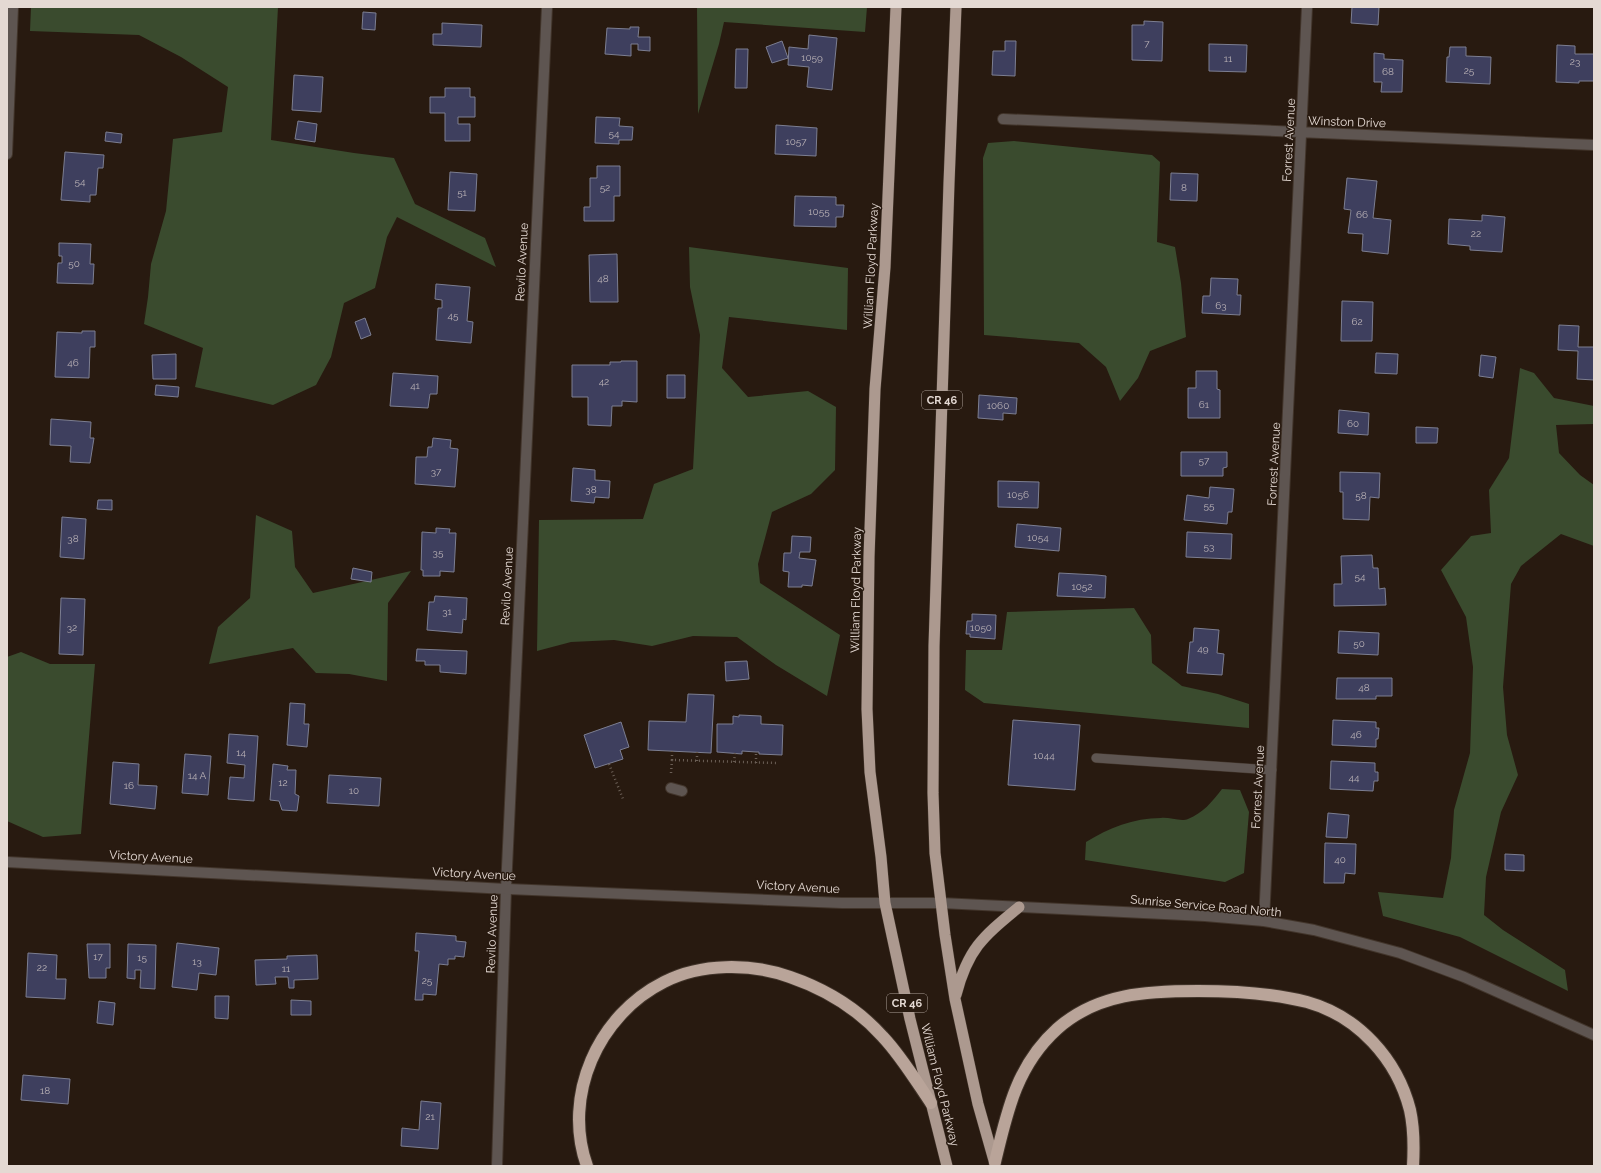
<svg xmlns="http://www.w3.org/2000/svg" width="1601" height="1173" font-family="Raleway,sans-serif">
<rect width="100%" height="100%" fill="#281a10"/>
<!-- forest -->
<path fill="#3a4b2e" d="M 31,7 L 278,7 L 271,140 L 354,153 L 394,158 L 415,204 L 485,238 L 496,267 L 397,217 L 387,237 L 375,288 L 344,303 L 331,357 L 316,385 L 273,405 L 195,387 L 203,348 L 144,324 L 148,297 L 151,264 L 166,211 L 173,139 L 222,132 L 228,87 L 181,57 L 139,35 L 30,31 Z
M 697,7 L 867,7 L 865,32 L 724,22 L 719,44 L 698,114 Z
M 1014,141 L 1152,155 L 1160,162 L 1157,242 L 1175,247 L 1181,283 L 1186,337 L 1150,351 L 1138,378 L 1120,401 L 1106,367 L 1079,343 L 984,335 L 983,158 L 988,143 Z
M 689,247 L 848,268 L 847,330 L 729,317 L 722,368 L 748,397 L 808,391 L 836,407 L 835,470 L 811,494 L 772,512 L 758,564 L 760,583 L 840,635 L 827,696 L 776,665 L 737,637 L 693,636 L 652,646 L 614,640 L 571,642 L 537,651 L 539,520 L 643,519 L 654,484 L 693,469 L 700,335 L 690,287 Z
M 1520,368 L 1534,373 L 1554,398 L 1594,406 L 1594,424 L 1556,425 L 1559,453 L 1580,475 L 1594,485 L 1594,546 L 1561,534 L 1521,566 L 1511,584 L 1503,687 L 1507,735 L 1518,775 L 1501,812 L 1486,877 L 1484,915 L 1503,930 L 1565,970 L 1568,991 L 1460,937 L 1383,916 L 1378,892 L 1443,898 L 1451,858 L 1454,810 L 1470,753 L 1473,667 L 1466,617 L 1441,570 L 1471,536 L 1491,533 L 1489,490 L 1509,458 Z
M 256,515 L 292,531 L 295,567 L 313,593 L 411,571 L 388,603 L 387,681 L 349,674 L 316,673 L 293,648 L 209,664 L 218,627 L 250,598 Z
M 1134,608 L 1151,635 L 1152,663 L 1182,686 L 1218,694 L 1249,704 L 1249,728 L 984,703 L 965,690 L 966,650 L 1002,650 L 1007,612 Z
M 21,652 L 50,664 L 95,664 L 81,834 L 43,837 L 7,821 L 7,657 Z
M 1222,789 L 1240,790 L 1249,812 L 1244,873 L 1225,882 L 1085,860 L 1086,842 C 1109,828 1133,818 1161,818 C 1169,817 1181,822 1188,819 C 1203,813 1212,802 1222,789 Z"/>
<!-- building -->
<path fill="#3e3f5e" stroke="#7c7e91" d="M 1352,7 L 1379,7 L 1378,25 L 1351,23 Z
M 363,12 L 376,13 L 375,30 L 362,29 Z
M 1144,21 L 1163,22 L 1162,61 L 1132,60 L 1132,25 L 1144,25 Z
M 442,23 L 482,25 L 481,47 L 433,45 L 433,34 L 442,34 Z
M 630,27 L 639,27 L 638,37 L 650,37 L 650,51 L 638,50 L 638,44 L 631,44 L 631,56 L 605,54 L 607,28 L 630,29 Z
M 809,35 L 837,38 L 832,90 L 807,87 L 809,67 L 788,65 L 789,47 L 808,49 Z
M 782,41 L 788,58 L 772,63 L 766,47 Z
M 1005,41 L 1016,41 L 1015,76 L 992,75 L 993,51 L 1005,51 Z
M 1209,44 L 1247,45 L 1246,72 L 1209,71 Z
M 1557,45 L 1575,46 L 1575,54 L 1594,54 L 1594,81 L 1579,81 L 1579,83 L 1556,82 Z
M 1450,47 L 1466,47 L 1466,56 L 1491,57 L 1490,84 L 1446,82 L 1447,57 L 1449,57 Z
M 736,49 L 748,49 L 747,88 L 735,88 Z
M 1374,53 L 1384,54 L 1384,59 L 1403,60 L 1402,92 L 1381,92 L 1382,82 L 1374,82 Z
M 294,75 L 323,77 L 321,112 L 292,110 Z
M 445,88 L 470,88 L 470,97 L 475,97 L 475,117 L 458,117 L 458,124 L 470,124 L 470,141 L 445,141 L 445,113 L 430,113 L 430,97 L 445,97 Z
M 596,117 L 620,118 L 619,126 L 633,127 L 632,140 L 619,140 L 619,144 L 595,143 Z
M 298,121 L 317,124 L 315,142 L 295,139 Z
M 776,125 L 817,128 L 816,156 L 775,154 Z
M 106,132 L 122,134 L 121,143 L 105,141 Z
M 65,152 L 104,155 L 103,168 L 98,168 L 96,195 L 90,195 L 90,202 L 61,200 Z
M 597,166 L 620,166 L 620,196 L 614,196 L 614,221 L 584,221 L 584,207 L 590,207 L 590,178 L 597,178 Z
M 450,172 L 477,174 L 475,211 L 448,210 Z
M 1171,173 L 1198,174 L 1197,201 L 1170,200 Z
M 1347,178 L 1377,181 L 1373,218 L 1391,220 L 1388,254 L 1362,251 L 1363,234 L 1348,233 L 1351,210 L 1344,209 Z
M 795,196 L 836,197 L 836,205 L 844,205 L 843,217 L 836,217 L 836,227 L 794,226 Z
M 1482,215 L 1505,217 L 1502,252 L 1470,250 L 1470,246 L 1448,244 L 1449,219 L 1482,221 Z
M 59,243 L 91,244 L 90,264 L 94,264 L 93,284 L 57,283 L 58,263 L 62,263 L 62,256 L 59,256 Z
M 617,254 L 618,302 L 590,302 L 589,255 Z
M 1211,278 L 1238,279 L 1237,295 L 1241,295 L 1240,315 L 1202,313 L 1203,296 L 1210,296 Z
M 436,284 L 470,287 L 467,321 L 473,322 L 471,343 L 436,340 L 438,308 L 442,308 L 442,300 L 435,299 Z
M 1342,301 L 1373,302 L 1372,341 L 1341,341 Z
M 365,318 L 371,335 L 361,339 L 355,322 Z
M 1559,325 L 1579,326 L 1578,347 L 1594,347 L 1594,380 L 1577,379 L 1578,351 L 1558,350 Z
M 82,331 L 95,331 L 95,347 L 90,347 L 89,378 L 55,377 L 57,332 L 82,333 Z
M 1376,353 L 1398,354 L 1397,374 L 1375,373 Z
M 176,354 L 176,379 L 153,379 L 152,355 Z
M 1481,355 L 1496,357 L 1493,378 L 1479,376 Z
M 621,361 L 637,361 L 637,402 L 622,401 L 622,406 L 612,406 L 611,426 L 588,425 L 588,397 L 572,397 L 572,365 L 610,365 L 610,362 L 621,362 Z
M 1196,371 L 1217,371 L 1217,389 L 1220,390 L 1220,418 L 1188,418 L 1188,388 L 1196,388 Z
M 393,373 L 438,376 L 437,394 L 430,394 L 428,408 L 390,406 Z
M 667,375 L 685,375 L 685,398 L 667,398 Z
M 156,385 L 179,387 L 178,397 L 155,395 Z
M 979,395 L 1017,398 L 1016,414 L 1003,413 L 1003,420 L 978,418 Z
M 1339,410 L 1369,413 L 1368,435 L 1338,433 Z
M 51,419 L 91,422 L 90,438 L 94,438 L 90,463 L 70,462 L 71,446 L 50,445 Z
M 1416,427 L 1438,428 L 1437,443 L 1416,443 Z
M 433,438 L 451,440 L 450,448 L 458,449 L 455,487 L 415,484 L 416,457 L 427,457 L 428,447 L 432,447 Z
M 1181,452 L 1227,452 L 1227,467 L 1223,468 L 1223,476 L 1181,476 Z
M 573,468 L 595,470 L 595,480 L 610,481 L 609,498 L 595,497 L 594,503 L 571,501 Z
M 1340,472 L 1380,473 L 1379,498 L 1370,497 L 1369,520 L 1343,519 L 1343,492 L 1340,492 Z
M 998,481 L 1039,482 L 1038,508 L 998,507 Z
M 1210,487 L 1234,489 L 1232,512 L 1228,512 L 1227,524 L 1184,520 L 1187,495 L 1209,498 Z
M 98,500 L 112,500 L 112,510 L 97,509 Z
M 62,517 L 86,519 L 84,559 L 60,557 Z
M 1017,524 L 1061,528 L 1059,551 L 1015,547 Z
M 436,528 L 450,529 L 449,533 L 456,533 L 454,572 L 440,571 L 440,576 L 423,576 L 423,570 L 421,570 L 422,532 L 436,533 Z
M 1187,532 L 1232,534 L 1231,559 L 1186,557 Z
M 792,536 L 811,537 L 810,552 L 800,552 L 799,558 L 816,560 L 812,586 L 802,585 L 802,587 L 788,587 L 789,572 L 783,571 L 784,553 L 791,553 Z
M 1372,555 L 1373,568 L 1378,568 L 1379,589 L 1385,588 L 1386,605 L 1334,606 L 1334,584 L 1342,584 L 1341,556 Z
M 353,568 L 372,572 L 371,582 L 351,579 Z
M 1059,573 L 1097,575 L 1106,576 L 1105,598 L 1057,596 Z
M 435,596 L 467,598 L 466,620 L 463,619 L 462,633 L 427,630 L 429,602 L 434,602 Z
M 61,598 L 85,599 L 83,655 L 59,654 Z
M 972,614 L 996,615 L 995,639 L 970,637 L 970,634 L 966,634 L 967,621 L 972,621 Z
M 1194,628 L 1219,630 L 1217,653 L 1224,654 L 1222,675 L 1187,673 L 1190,642 L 1193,642 Z
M 1339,631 L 1379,633 L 1378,655 L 1338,653 Z
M 417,649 L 467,651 L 466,674 L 440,672 L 440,665 L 425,665 L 425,661 L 416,661 Z
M 747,661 L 749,679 L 726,681 L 725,662 Z
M 1337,678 L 1392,678 L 1392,696 L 1376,696 L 1376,699 L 1336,699 Z
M 688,694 L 714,695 L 711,753 L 648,750 L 649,721 L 686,722 Z
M 290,703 L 305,704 L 304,724 L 309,724 L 307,747 L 287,745 Z
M 739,715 L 761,716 L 761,724 L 783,725 L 782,755 L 759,754 L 759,752 L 756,752 L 742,751 L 742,754 L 717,752 L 717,724 L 733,724 L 733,716 L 739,717 Z
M 1013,720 L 1080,725 L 1075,790 L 1008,785 Z
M 1333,720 L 1376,722 L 1376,728 L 1379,728 L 1378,739 L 1376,739 L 1376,747 L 1332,745 Z
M 621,722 L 629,747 L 620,750 L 623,759 L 595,768 L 584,735 Z
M 229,734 L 258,736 L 254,801 L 228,799 L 230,777 L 244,778 L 245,765 L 227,763 Z
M 185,754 L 211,756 L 208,795 L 182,793 Z
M 1331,761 L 1375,763 L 1375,772 L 1378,772 L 1378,781 L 1374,781 L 1373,791 L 1330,789 Z
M 113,762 L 139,764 L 138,785 L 157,786 L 155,809 L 110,804 Z
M 273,764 L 288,766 L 287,770 L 296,770 L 295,794 L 299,796 L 297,811 L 282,810 L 279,801 L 270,800 Z
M 329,775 L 381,778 L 379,806 L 327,803 Z
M 1328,813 L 1349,815 L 1347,838 L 1326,837 Z
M 1325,843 L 1356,844 L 1355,874 L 1345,873 L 1344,883 L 1324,883 Z
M 1505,854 L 1524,855 L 1524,871 L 1505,870 Z
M 416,933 L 456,936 L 456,941 L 466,942 L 464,957 L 455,956 L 455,959 L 448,959 L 448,965 L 439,964 L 436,995 L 423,994 L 423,1000 L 415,1000 L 419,951 L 415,951 Z
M 177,943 L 219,948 L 216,975 L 199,973 L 197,990 L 172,987 Z
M 87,944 L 110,944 L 110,968 L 106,968 L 106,978 L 89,978 Z
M 128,944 L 156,945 L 155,989 L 140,988 L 141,970 L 135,970 L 135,979 L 127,978 Z
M 28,953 L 57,955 L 56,979 L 66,979 L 65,999 L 26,997 Z
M 317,955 L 318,979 L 294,980 L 294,988 L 289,988 L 288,977 L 275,977 L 276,984 L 256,985 L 255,960 L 287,959 L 287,956 Z
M 215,996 L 229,996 L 228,1019 L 215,1018 Z
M 291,1000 L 311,1001 L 311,1015 L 291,1015 Z
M 99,1001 L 115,1003 L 113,1025 L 97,1023 Z
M 23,1075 L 70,1079 L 68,1104 L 21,1100 Z
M 421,1101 L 441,1103 L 438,1149 L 401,1146 L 402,1128 L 419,1130 Z"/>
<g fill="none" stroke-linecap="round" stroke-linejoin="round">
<!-- service casing -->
<g stroke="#42352b" stroke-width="10">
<path id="service" d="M 1096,758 L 1272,770"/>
</g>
<!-- minor casing -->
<g stroke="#42352b" stroke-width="12">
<path id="minor" d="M 1003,119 L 1594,145
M 7,154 L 13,7
M 671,788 L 682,791
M 1264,921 L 1307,7
M 497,1166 L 506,889 L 547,7"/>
</g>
<!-- tertiary casing -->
<g stroke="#42352b" stroke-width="12">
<path id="tertiary" d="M 7,862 L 506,889 L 842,903 L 941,903 L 1205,916 L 1264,921 L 1314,930 L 1400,953 L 1464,977 L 1594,1035"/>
</g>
<!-- trunk casing -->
<g stroke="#42352b" stroke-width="12">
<path id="trunk" d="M 896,7 L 885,267 L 875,389 L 869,557 L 867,709 L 870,772 L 881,857 L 885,903 L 910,1019 L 947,1166
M 956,7 L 949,183 L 934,646 L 933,793 L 935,853 L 945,935 L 955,999 L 978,1104 L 995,1164
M 956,995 C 968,948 984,936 1019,907"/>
</g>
<!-- motorway casing -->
<g stroke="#42352b" stroke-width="14">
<path id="motorway" d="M 995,1162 C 1007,1111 1017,1065 1057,1029 C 1097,993 1148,991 1198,991 C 1235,991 1272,993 1307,1002 C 1358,1016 1397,1059 1410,1110 C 1414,1128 1414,1148 1413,1166
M 587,1166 C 562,1096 598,1015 664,982 C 701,963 751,963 790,977 C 825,989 858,1009 883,1037 C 901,1056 916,1081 931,1103"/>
</g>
<!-- path -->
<path stroke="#6b5f56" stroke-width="2.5" stroke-dasharray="1 3" stroke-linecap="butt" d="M 672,760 L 672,751
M 697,761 L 697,752
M 734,762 L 735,753
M 756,763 L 756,752
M 609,764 L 623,799
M 671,773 L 672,760 L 777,763"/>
<!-- service -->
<use href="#service" stroke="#5e5551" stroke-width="9"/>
<!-- minor -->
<use href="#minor" stroke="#5e5551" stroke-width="10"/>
<!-- tertiary -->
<use href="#tertiary" stroke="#5e5551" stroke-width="10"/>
<!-- trunk -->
<use href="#trunk" stroke="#ac998f" stroke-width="11"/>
<!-- motorway -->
<use href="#motorway" stroke="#b9a499" stroke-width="12"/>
</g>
<g text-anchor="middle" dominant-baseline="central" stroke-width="3" stroke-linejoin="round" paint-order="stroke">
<!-- number labels -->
<g font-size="10" fill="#bab2b6">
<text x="1147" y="43">7</text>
<text x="812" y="57">1059</text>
<text x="1228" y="58">11</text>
<text x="1575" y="61">23</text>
<text x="1469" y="70">25</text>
<text x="1388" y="71">68</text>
<text x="614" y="133">54</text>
<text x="796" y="141">1057</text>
<text x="80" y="181">54</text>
<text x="605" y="187">52</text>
<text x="1184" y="187">8</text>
<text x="462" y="192">51</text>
<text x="819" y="211">1055</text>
<text x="1362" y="214">66</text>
<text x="1476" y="233">22</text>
<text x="74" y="263">50</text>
<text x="603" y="278">48</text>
<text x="1221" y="305">63</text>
<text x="453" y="315">45</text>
<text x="1357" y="321">62</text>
<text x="73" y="362">46</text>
<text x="604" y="381">42</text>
<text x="415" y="385">41</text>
<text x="1204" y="404">61</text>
<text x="998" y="405">1060</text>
<text x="1353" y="423">60</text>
<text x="1204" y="460">57</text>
<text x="436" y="471">37</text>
<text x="591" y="489">38</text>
<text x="1018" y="494">1056</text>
<text x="1361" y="495">58</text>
<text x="1209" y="505">55</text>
<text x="1038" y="537">1054</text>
<text x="73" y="538">38</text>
<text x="1209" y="546">53</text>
<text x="438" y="552">35</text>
<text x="1360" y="576">54</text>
<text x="1082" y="586">1052</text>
<text x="447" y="611">31</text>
<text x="72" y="627">32</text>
<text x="981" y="627">1050</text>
<text x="1359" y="643">50</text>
<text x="1203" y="648">49</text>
<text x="1364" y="687">48</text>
<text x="1356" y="734">46</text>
<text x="241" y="752">14</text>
<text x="1044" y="755">1044</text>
<text x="197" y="775">14 A</text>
<text x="1354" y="777">44</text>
<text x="283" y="782">12</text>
<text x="129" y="785">16</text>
<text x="354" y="790">10</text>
<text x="1340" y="859">40</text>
<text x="98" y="956">17</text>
<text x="142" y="957">15</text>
<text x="197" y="961">13</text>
<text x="42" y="967">22</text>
<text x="286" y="968">11</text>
<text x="427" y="980">25</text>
<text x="45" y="1090">18</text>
<text x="430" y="1116">21</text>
</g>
<!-- shield labels -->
<g fill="#281a10" stroke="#aca098" stroke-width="1">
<rect x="922" y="391" width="40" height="18" rx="3"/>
<rect x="887" y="994" width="40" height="18" rx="3"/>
</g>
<g font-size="11" font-weight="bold" fill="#e4d9d3">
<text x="942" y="400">CR 46</text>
<text x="907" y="1003">CR 46</text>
</g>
<!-- street labels -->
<g font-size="12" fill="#e4d9d3" stroke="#281a10">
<text transform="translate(1347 122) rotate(2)">Winston Drive</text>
<text transform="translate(1289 140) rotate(-87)">Forrest Avenue</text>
<text transform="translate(522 262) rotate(-87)">Revilo Avenue</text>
<text transform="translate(871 266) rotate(-87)">William Floyd Parkway</text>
<text transform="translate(1274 464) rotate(-87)">Forrest Avenue</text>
<text transform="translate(507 586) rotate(-87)">Revilo Avenue</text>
<text transform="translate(856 590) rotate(-89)">William Floyd Parkway</text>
<text transform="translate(1258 787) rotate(-87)">Forrest Avenue</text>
<text transform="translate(151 857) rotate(3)">Victory Avenue</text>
<text transform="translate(474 874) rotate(3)">Victory Avenue</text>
<text transform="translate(798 887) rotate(3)">Victory Avenue</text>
<text transform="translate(1206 906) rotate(5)">Sunrise Service Road North</text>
<text transform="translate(492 934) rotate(-88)">Revilo Avenue</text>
<text transform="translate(940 1085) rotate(76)">William Floyd Parkway</text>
</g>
</g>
<!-- border -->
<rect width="1601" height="1173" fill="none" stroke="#e4d9d3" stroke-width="16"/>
</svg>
